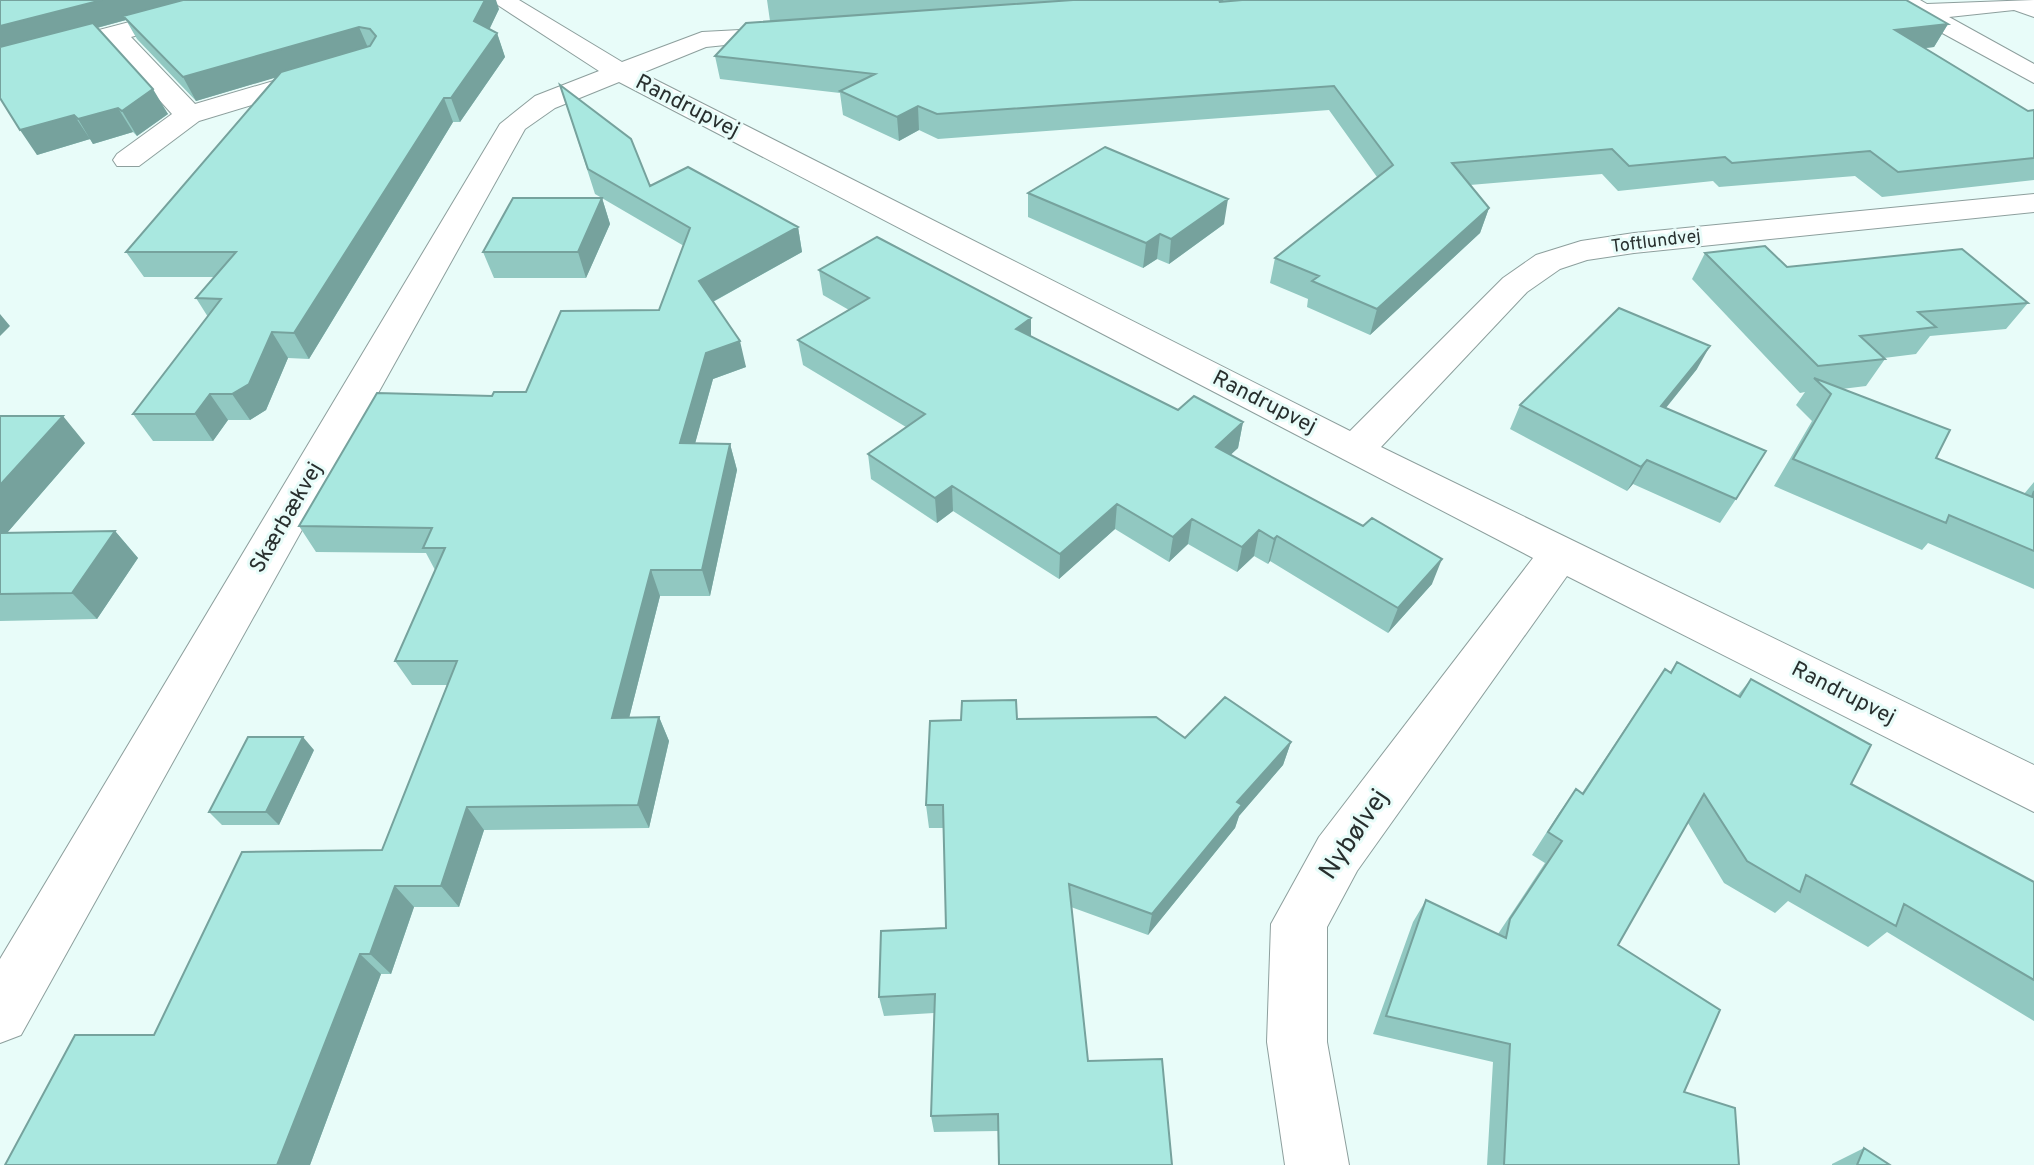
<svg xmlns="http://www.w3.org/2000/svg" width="2034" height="1165" font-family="Overpass,sans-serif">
<rect width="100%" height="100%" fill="#e8fcf9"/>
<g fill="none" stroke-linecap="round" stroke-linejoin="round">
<!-- minor casing -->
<g stroke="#8d9f9d" stroke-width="2">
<path id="minor" d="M 213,0 L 253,0 L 250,5 L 131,37 L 195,104 L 321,67 L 331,69 L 334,75 L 331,81 L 199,121 L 139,166 L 117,166 L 113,160 L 117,154 L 172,114 L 108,43 L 0,72 L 0,56 Z
M 490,0 L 519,0 L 622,62 L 702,32 L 801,27 L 805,32 L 801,37 L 706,47 L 642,73 L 1350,431 L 1503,278 L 1536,255 L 1581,241 L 1634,233 L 2034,194 L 2034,212 L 1634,253 L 1587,260 L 1560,269 L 1527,292 L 1381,447 L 2034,765 L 2034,812 L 1567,576 L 1357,871 L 1327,927 L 1327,1042 L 1349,1165 L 1285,1165 L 1267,1042 L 1271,924 L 1319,837 L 1533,558 L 619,82 L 555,108 L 525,129 L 21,1035 L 0,1043 L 0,959 L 500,124 L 535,96 L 599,71 Z
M 1890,0 L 1920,0 L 1927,4 L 2034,0 L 2034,17 L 2014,10 L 1949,17 L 2034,64 L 2034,83 L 1913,17 Z"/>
</g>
<!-- minor -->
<use href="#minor" fill="#fff" fill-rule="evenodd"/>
</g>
<!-- wall -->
<path fill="#91c8c1" d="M 0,0 L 499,9 L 489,29 L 497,33 L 505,57 L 460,122 L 453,122 L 309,359 L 288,358 L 266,410 L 250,420 L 228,420 L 213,441 L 153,441 L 133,414 L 208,317 L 196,298 L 214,277 L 144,277 L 126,252 L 276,77 L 196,101 L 137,39 L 126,20 L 97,28 L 168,114 L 137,136 L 133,132 L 93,144 L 90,139 L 37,155 Z
M 767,0 L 1906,0 L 1948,24 L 1934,47 L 1925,48 L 2028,111 L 2034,110 L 2034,180 L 1882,197 L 1855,176 L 1719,187 L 1713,181 L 1618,191 L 1602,174 L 1470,185 L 1489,208 L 1480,233 L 1370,335 L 1307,307 L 1308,299 L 1270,283 L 1275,258 L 1377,177 L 1329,110 L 938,139 L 919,130 L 899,141 L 843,115 L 840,93 L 720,79 L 715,56 L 770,21 Z
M 560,85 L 650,186 L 798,227 L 802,252 L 713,302 L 746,367 L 713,379 L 695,443 L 730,444 L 737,470 L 710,596 L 660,596 L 629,718 L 659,717 L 669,741 L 649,828 L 484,830 L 459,907 L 414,907 L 391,974 L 381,974 L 310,1165 L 5,1165 L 154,1035 L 382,850 L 447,685 L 412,685 L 395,661 L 435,570 L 426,553 L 316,552 L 299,526 L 492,396 L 526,392 L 659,310 L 684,246 L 595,194 Z
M 1028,193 L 1224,224 L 1169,264 L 1157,259 L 1143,268 L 1028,217 Z
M 602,198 L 610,224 L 586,278 L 494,278 L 483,252 Z
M 1705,253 L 1787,267 L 2028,303 L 2006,329 L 1930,336 L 1916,354 L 1884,358 L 1885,359 L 1866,386 L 1842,389 L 1936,458 L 2024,494 L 2034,482 L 2034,589 L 1928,543 L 1922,550 L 1774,486 L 1812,421 L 1796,405 L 1805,392 L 1800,393 L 1692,279 Z
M 819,270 L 1031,336 L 1178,410 L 1243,422 L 1238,448 L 1230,455 L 1432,584 L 1388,633 L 1270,561 L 1268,564 L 1254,556 L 1237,572 L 1188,544 L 1169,562 L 1115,529 L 1059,579 L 953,511 L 937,523 L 871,479 L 868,454 L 906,427 L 803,365 L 798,340 L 849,310 L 823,295 Z
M 1697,369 L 1666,408 L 1736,499 L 1720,523 L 1633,484 L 1627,491 L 1510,429 L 1520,405 Z
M 0,416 L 85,443 L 7,533 L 115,531 L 138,558 L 97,619 L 0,621 Z
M 1677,662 L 1738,695 L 1751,679 L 1851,784 L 2034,882 L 2034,1021 L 1887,932 L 1868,947 L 1788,901 L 1775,913 L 1724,883 L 1688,823 L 1618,945 L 1684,1092 L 1739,1165 L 1487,1165 L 1493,1062 L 1373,1034 L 1413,922 L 1426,900 L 1498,934 L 1545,863 L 1532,855 L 1559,813 L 1576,789 L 1582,793 L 1665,669 L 1670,672 Z
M 1017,719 L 1185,738 L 1291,742 L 1283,765 L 1239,816 L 1235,828 L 1148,935 L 1071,907 L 998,1131 L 934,1132 L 931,1116 L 934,1013 L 884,1016 L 879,997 L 946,928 L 944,828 L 929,828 L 926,805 Z
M 314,750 L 279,825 L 222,825 L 209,812 Z
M 1864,1148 L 1890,1165 L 1832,1165 L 1832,1164 Z"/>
<!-- shaded-wall -->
<path fill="#76a29d" d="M 102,0 L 201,0 L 123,16 L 126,20 L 0,54 L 0,26 Z
M 485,0 L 496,0 L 499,9 L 482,45 L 474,21 Z
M 1948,24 L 1934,47 L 1882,53 L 1895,30 Z
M 359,27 L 369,50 L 196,101 L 183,77 Z
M 497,33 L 505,57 L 460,122 L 451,98 Z
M 153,89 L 168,114 L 137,136 L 122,111 Z
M 444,98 L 453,122 L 309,359 L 294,333 Z
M 918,106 L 919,130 L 899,141 L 897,117 Z
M 118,108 L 133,132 L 93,144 L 78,119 Z
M 74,115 L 90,139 L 37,155 L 20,130 Z
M 602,198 L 610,224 L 586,278 L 578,252 Z
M 1228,199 L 1224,224 L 1169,264 L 1171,239 Z
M 1489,208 L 1480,233 L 1370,335 L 1377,309 Z
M 798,227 L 802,252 L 705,306 L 699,281 Z
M 1160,234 L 1157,259 L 1143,268 L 1146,243 Z
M 0,314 L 10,326 L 0,336 Z
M 1031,318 L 1031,344 L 1016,329 Z
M 272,332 L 288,358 L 266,410 L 250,420 L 232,394 Z
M 740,341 L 746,367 L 713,379 L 688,469 L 680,443 L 706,353 Z
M 1710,346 L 1697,369 L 1648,430 L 1661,406 Z
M 210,394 L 228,420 L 213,441 L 195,414 Z
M 63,416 L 85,443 L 0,541 L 0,485 Z
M 1243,422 L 1238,448 L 1211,473 L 1216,447 Z
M 730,444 L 737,470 L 710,596 L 702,570 Z
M 1647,460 L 1633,484 L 1627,491 L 1641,467 Z
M 952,486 L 953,511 L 937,523 L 935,498 Z
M 1117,504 L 1115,529 L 1059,579 L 1060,554 Z
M 1192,519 L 1188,544 L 1169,562 L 1173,537 Z
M 1259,530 L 1254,556 L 1237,572 L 1242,547 Z
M 115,531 L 138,558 L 97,619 L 72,593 Z
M 1277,536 L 1270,561 L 1268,564 L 1274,539 Z
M 1442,559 L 1432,584 L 1388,633 L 1398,608 Z
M 651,570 L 660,596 L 623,742 L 612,718 Z
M 659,717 L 669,741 L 649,828 L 638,805 Z
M 303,737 L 314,750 L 279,825 L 266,812 Z
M 1291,742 L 1283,765 L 1239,816 L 1235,828 L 1148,935 L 1152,914 L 1237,802 Z
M 467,807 L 484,830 L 459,907 L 441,886 Z
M 395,886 L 414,907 L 391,974 L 370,954 Z
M 360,954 L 381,974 L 310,1165 L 277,1165 Z"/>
<!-- building -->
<path fill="#a9e8e0" stroke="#76a29d" stroke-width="2" d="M 0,0 L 102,0 L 0,26 Z
M 183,0 L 485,0 L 474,21 L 497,33 L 451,98 L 444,98 L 294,333 L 272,332 L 249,384 L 232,394 L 210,394 L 195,414 L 133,414 L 221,299 L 196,298 L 236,252 L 126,252 L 281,72 L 370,46 L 376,36 L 370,29 L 359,27 L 183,77 L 123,16 Z
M 1073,0 L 1222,0 L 1219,2 L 1242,0 L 1906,0 L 1948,24 L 1895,30 L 2028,111 L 2034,110 L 2034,158 L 1898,172 L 1870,151 L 1732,163 L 1725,157 L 1629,166 L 1612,149 L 1452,163 L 1489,208 L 1377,309 L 1312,281 L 1319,276 L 1275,258 L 1393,165 L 1334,86 L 937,114 L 918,106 L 897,117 L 840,91 L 875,74 L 715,56 L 746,23 Z
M 93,23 L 153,89 L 122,111 L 118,108 L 78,119 L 74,115 L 20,130 L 0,98 L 0,47 Z
M 560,85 L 631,139 L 650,186 L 688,167 L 798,227 L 699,281 L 740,341 L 706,353 L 680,443 L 730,444 L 702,570 L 651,570 L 612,718 L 659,717 L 638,805 L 467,807 L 441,886 L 395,886 L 370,954 L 360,954 L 277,1165 L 5,1165 L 75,1035 L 154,1035 L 242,852 L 382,850 L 457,661 L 395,661 L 445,548 L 423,548 L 432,528 L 299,526 L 377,393 L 492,396 L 494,392 L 526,392 L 561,311 L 659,310 L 690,228 L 588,169 Z
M 1105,147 L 1228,199 L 1171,239 L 1160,234 L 1146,243 L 1028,193 Z
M 513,198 L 602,198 L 578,252 L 483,252 Z
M 877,237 L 1031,318 L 1016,329 L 1178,410 L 1194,396 L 1243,422 L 1216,447 L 1363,526 L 1372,518 L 1442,559 L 1398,608 L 1277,536 L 1274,539 L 1259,530 L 1242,547 L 1192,519 L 1173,537 L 1117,504 L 1060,554 L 952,486 L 935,498 L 868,454 L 925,414 L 798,340 L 869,298 L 819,270 Z
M 1765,246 L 1787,267 L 1962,249 L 2028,303 L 1918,312 L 1936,327 L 1860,336 L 1885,359 L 1818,366 L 1705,253 Z
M 1619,308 L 1710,346 L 1661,406 L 1766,451 L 1736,499 L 1647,460 L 1641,467 L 1520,405 Z
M 1814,378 L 1950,430 L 1936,458 L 2032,497 L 2034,491 L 2034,551 L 1949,515 L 1946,523 L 1793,459 L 1831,394 Z
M 0,416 L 63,416 L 0,485 Z
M 115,531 L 72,593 L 0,594 L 0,533 Z
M 1677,662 L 1740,697 L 1751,679 L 1871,745 L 1851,784 L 2034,882 L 2034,980 L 1904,904 L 1896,926 L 1806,875 L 1800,892 L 1747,861 L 1704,794 L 1618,945 L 1720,1010 L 1684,1092 L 1735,1108 L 1739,1165 L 1504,1165 L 1510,1044 L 1386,1016 L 1426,900 L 1506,938 L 1510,919 L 1562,841 L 1548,832 L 1576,789 L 1583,794 L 1665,669 L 1671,673 Z
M 1225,697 L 1291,742 L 1237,802 L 1242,805 L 1152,914 L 1069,884 L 1088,1061 L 1162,1059 L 1172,1165 L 999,1165 L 998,1114 L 931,1116 L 935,994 L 879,997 L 881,931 L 946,928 L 943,805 L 926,805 L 930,721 L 961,720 L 962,701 L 1016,700 L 1017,719 L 1156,717 L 1185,738 Z
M 248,737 L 303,737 L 266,812 L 209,812 Z
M 1864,1148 L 1890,1165 L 1857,1165 Z"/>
<g text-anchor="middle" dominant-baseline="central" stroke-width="6" stroke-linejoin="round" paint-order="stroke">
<!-- far-street labels -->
<g font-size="18" fill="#282f2e" stroke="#e8fcf9">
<text transform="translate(1656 242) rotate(-7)">Toftlundvej</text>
</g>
<!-- street labels -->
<g font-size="22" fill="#282f2e" stroke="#e8fcf9">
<text transform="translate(687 107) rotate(27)">Randrupvej</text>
<text transform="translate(1264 403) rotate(27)">Randrupvej</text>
<text transform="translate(287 518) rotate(-60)">Skærbækvej</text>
<text transform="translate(1843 694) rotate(27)">Randrupvej</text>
</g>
<!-- near-street labels -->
<g font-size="26" fill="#282f2e" stroke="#e8fcf9">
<text transform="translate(1355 835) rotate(-56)">Nybølvej</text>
</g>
</g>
</svg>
